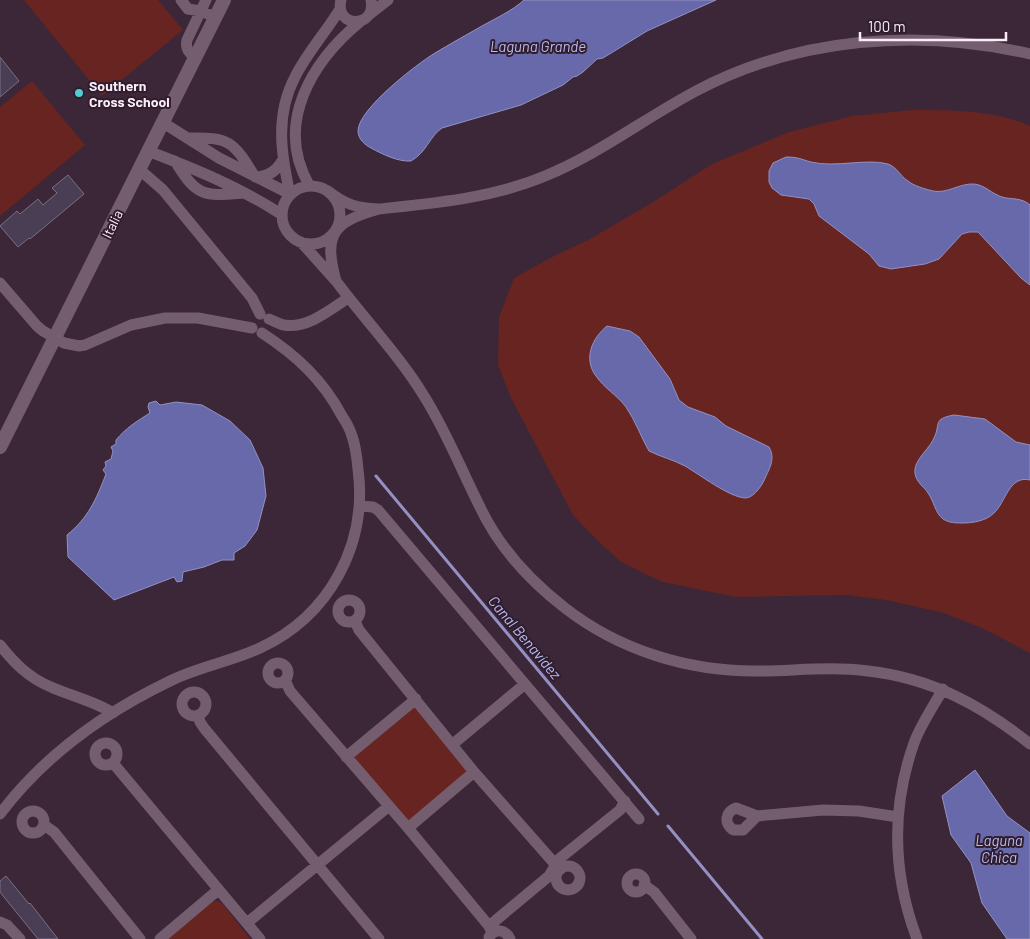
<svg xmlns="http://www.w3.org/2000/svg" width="1030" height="939" font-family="Barlow,sans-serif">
<rect width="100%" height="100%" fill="#3b2737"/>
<!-- green -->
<path fill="#672421" d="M 24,0 L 158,0 L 183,30 L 102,96 Z
M 32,81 L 85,145 L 0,216 L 0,107 Z
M 913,110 C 951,110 995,110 1030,126 L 1030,653 L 984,629 L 944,613 L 886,600 L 846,595 L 736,597 L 663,582 L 643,573 L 620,561 L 597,540 L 573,515 L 511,398 L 498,365 L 499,317 L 514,278 L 554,256 L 588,240 L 650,204 L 712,164 L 789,132 L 852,116 Z
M 416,699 L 474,772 L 408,828 L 346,757 Z
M 216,901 L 222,903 L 250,939 L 164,939 L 209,902 Z"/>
<!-- water -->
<path fill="#6869ab" stroke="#9491c2" d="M 524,0 L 716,0 L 647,31 L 603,58 L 597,59 L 583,72 L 577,76 L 573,77 L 563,85 L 521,105 L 442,128 C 429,137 427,152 411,161 C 398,162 382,154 371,148 C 365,145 358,139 358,131 C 358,109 417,64 435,53 C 450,44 466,35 482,26 C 496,18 512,11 524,0 Z
M 786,157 C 798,157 800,159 811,162 C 835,168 867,158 888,164 C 897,167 900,176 908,181 C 914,186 925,189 933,191 C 947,194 960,183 974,184 C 985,185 992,194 1002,197 C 1012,200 1021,197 1030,205 L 1030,285 L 1021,278 L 978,232 L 969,232 L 962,234 L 939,259 L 925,264 L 891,269 L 879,266 L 869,254 L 819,216 L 814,204 L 809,199 L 781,195 L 772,188 L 769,182 L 769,171 L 773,163 Z
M 607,326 L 630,331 L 639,337 L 670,379 L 679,400 L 688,407 L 715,417 L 726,426 L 769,447 C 775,457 771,466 766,476 C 763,484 755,497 746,498 C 730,498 699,474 685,466 C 674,460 661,457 649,451 C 641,437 635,420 626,407 C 617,395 604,388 596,376 C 583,359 592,338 607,326 Z
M 156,401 L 160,405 L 176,402 L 202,405 L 230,421 L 250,440 L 263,468 L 266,496 L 257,530 L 245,546 L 234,553 L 234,560 L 222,560 L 204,567 L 183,572 L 182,581 L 177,582 L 174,577 L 114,600 L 68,557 L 67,535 C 88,518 96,500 106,474 L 103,470 L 106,466 L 105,462 L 111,459 L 113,451 L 111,447 L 116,444 L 116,440 C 126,428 137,421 150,413 L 148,407 L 149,403 Z
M 954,415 L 985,419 L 1016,442 L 1030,445 L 1030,480 C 1009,475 1006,502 994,513 C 986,521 973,523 962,523 C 956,523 949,523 943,519 C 935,513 934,501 928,493 C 926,489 921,486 918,481 C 907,464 928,452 934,438 C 941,424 932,419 954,415 Z
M 975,770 L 1007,816 L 1030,833 L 1030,939 L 1007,939 L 982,903 L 971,863 L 951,835 L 942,796 Z"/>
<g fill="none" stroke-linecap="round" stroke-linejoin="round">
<!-- stream -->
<path stroke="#9491c2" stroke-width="3" d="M 376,476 L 658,814
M 668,826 L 762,939"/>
</g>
<!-- building -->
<path fill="#493e54" stroke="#7b6f87" d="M 0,57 L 19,81 L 0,97 Z
M 68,175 L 84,194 L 30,239 L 29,238 L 18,247 L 0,226 L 17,211 L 20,214 L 38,199 L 43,205 L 57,193 L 52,188 Z
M 6,876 L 29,904 L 30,903 L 58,939 L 38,939 L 0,892 L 0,881 Z"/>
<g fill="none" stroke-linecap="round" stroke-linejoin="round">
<!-- minor -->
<path stroke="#745d6f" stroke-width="11" d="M 181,0 L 188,9 L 201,11 L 215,17
M 341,0 C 334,28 377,29 371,0
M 370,14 L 388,0
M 195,58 C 189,52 185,49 187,40 L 206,0
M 162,122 L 219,158 L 290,194 C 281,154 275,115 295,77 C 307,53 326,32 340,9
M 187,138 C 230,137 233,141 255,177 C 267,177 276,172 282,161
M 148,151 C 195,169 239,187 281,214
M 175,161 C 197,198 205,196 245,193
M 139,169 L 163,190 L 252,298 L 260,314
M 309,185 C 274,123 312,61 361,21
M282 215a29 29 0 1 1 58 0a29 29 0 1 1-58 0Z
M 379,209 C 435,203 493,198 545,176 C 599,154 645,118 696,91 C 798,37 919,28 1030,54
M 301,242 L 336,281 C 323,234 333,222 379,209 C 357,208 346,205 328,191
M 336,281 C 365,320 399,355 424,396 C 446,431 461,469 479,505 C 498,546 530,581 565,608 C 619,650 687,671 755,671 C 793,671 830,666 868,671 C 931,678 981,705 1030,744
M 0,283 L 37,326 L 43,331 L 64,343 L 79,346 L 85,345 L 131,325 L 165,318 L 198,318 L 252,328
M 269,319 C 274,321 279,324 284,325 C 307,329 330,310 348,298
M 361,506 L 373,507 L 378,510 L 639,819
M338 611a11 11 0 1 1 22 0a11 11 0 1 1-22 0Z
M 355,621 L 359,630 L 474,772 L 555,864 L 561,869
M 0,645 C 14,663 29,678 51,687 C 71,696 94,701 113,713
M268 673a10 10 0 1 1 20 0a10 10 0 1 1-20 0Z
M 285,680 L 290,691 L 408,828 L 489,926 L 492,933
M182 704a12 12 0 1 1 24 0a12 12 0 1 1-24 0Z
M 198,715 L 200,722 L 204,728 L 379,939
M95 754a11 11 0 1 1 22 0a11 11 0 1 1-22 0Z
M 453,744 L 525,684
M 346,757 L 416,699
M 113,763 L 260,939
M 736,808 L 757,816 L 743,830 L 733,830 C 724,823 725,812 736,808 Z
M22 822a11 11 0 1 1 22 0a11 11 0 1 1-22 0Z
M 0,814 C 43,757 104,713 168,682 C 197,667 230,662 260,648 C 329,616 368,545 358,469 C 357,458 356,447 352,436 C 350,429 346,422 342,416 C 323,380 296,355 262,333
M 757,816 L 823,810 L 859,811 L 898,817
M 44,825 L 54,832 L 140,939
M 408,828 L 474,772
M556 878a12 12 0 1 1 24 0a12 12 0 1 1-24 0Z
M627 883a9 9 0 1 1 18 0a9 9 0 1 1-18 0Z
M 644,885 L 654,892 L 691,939
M 0,922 L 7,925 L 20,939
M 247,923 L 389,806
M 489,926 L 549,876 L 559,859 L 620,810 L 625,801
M 489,937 C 495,928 505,929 510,939
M 160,939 L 218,890
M 917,939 C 893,875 891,808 914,743 C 921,724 933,707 943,689"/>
<!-- tertiary -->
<path stroke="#745d6f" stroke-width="14" d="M 0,447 L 224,0"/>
</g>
<!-- markers -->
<circle fill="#52cbd7" stroke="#301d2d" stroke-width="2" cx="79" cy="93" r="5"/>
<g text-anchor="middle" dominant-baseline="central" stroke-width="4" stroke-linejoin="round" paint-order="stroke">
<!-- poi labels -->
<g font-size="14" font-weight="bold" fill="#fbedf8" stroke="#301d2d" text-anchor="start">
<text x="89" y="85">Southern<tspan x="89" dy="16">Cross School</tspan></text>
</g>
<!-- street labels -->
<g font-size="14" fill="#fbedf8" stroke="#301d2d">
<text transform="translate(112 224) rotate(-64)">Italia</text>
</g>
<!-- water labels -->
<g font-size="15" font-style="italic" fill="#b7bbf3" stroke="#301d2d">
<text x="538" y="46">Laguna Grande</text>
<text transform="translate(525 637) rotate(50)">Canal Benavídez</text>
<text x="999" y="840">Laguna<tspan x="999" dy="17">Chica</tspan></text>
</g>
</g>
<!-- scale -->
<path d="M860 32v8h146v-8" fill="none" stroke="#fbedf8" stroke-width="2.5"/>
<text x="868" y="32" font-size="15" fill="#fbedf8" stroke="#301d2d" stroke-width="4" paint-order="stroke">100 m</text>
</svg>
